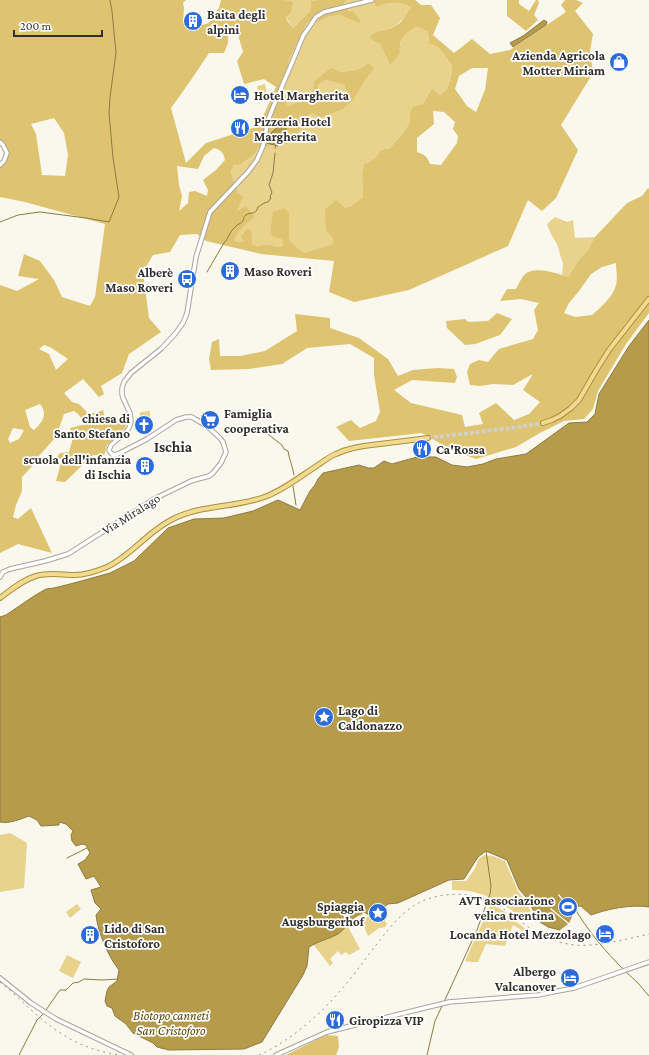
<svg xmlns="http://www.w3.org/2000/svg" width="649" height="1055" font-family="'Crimson Pro',serif">
<rect width="100%" height="100%" fill="#faf7ec"/>
<!-- green -->
<path fill="#e8d28c" d="M 283,0 L 317,0 L 311,1 L 310,11 L 293,28 C 286,20 285,11 283,0 Z
M 347,0 L 373,0 L 376,7 C 391,2 396,1 411,7 C 399,24 399,26 379,31 L 373,41 L 380,44 L 390,65 L 400,54 C 399,37 404,34 416,25 L 428,32 L 429,43 L 439,48 L 452,65 L 451,76 L 447,89 L 440,97 L 432,88 L 423,104 L 410,113 L 410,122 L 403,133 L 390,148 L 381,150 L 375,158 L 367,163 L 362,176 L 363,197 L 351,206 L 345,208 L 333,238 L 332,244 L 304,253 L 289,240 L 289,213 L 272,223 L 270,232 L 273,236 L 282,239 L 284,247 C 275,247 259,247 251,244 L 251,229 L 245,242 L 236,242 L 235,238 L 243,227 L 255,217 L 235,213 L 238,193 L 231,172 L 234,165 L 258,147 L 287,144 L 311,113 L 343,109 L 373,68 L 369,63 L 357,70 L 340,72 L 314,81 L 311,97 L 286,108 L 284,94 L 289,60 L 307,23 L 319,13 L 317,21 L 328,17 L 340,15 L 358,23 L 344,3 Z
M 326,80 L 344,85 L 348,95 L 343,102 L 325,101 L 319,95 L 318,85 Z
M 265,84 L 268,99 L 260,101 L 257,86 Z
M 555,217 L 567,222 L 573,220 L 575,238 L 595,237 L 587,251 L 578,261 L 568,277 L 562,275 L 563,264 L 557,244 L 551,234 L 547,224 Z
M 150,411 L 150,421 L 145,420 L 140,420 L 140,412 Z
M 10,833 L 27,843 L 24,888 L 0,892 L 0,835 Z
M 484,855 L 493,856 L 505,861 L 518,891 L 525,901 L 531,911 L 524,919 L 517,914 L 514,920 L 527,930 L 525,932 L 513,925 L 505,946 L 486,944 L 478,962 L 471,962 L 465,961 L 491,904 L 502,910 L 512,917 L 514,912 C 495,898 476,889 452,890 L 452,881 L 466,881 L 474,870 L 479,859 Z
M 77,904 L 81,909 L 70,918 L 66,912 Z
M 382,911 L 385,921 L 387,924 L 385,927 L 379,928 L 368,936 L 359,915 L 362,914 C 368,920 377,917 382,911 Z
M 347,925 L 360,949 L 349,955 L 346,952 L 341,955 L 338,951 L 330,959 L 333,963 L 330,966 L 313,944 C 324,940 341,936 347,925 Z
M 67,955 L 81,962 L 73,978 L 59,971 Z"/>
<!-- forest -->
<path fill="#dec371" fill-rule="evenodd" d="M 0,0 L 186,0 L 183,3 L 184,8 L 183,22 L 195,27 L 209,23 L 212,17 L 219,8 L 221,0 L 283,0 L 293,2 L 291,12 L 286,17 L 288,22 L 293,28 L 310,11 L 311,1 L 317,0 L 347,0 L 344,3 L 349,11 L 354,12 L 361,22 L 358,23 L 340,15 L 328,17 L 317,22 L 318,14 L 307,23 L 289,60 L 284,94 L 287,107 L 311,97 L 314,81 L 331,68 L 340,72 L 357,70 L 369,63 L 374,68 L 363,83 L 353,100 L 343,109 L 321,117 L 311,113 L 300,130 L 287,144 L 258,147 L 255,153 L 241,164 L 234,165 L 231,172 L 238,193 L 243,197 L 236,212 L 246,206 L 255,217 L 243,227 L 235,238 L 236,242 L 245,242 L 241,237 L 246,230 L 251,229 L 252,244 L 257,246 L 271,245 L 275,247 L 283,247 L 282,239 L 273,237 L 270,232 L 273,212 L 284,208 L 289,213 L 289,240 L 304,253 L 332,244 L 333,238 L 326,230 L 325,210 L 336,200 L 345,208 L 351,206 L 363,197 L 362,176 L 364,164 L 367,163 L 375,158 L 381,150 L 390,148 L 403,133 L 410,122 L 410,113 L 413,107 L 423,104 L 432,88 L 440,96 L 447,89 L 451,76 L 452,65 L 439,48 L 429,43 L 428,32 L 417,26 C 404,34 399,37 400,54 L 390,65 L 380,44 L 373,41 L 370,36 L 379,31 L 391,28 L 400,23 L 411,7 C 396,1 391,2 376,7 L 373,0 L 415,0 L 421,5 L 431,5 L 440,18 L 433,35 L 454,53 L 472,39 L 490,54 L 510,50 L 566,12 L 561,5 L 565,0 L 576,0 L 583,3 L 575,11 L 593,34 L 590,51 L 593,73 L 561,125 L 578,150 L 556,198 L 542,211 L 528,200 L 508,246 L 409,290 L 354,302 L 329,292 L 334,261 L 261,254 L 206,241 L 197,234 L 180,235 L 170,252 L 153,255 L 143,272 L 149,318 L 161,332 L 129,354 L 122,373 L 101,386 L 104,394 L 99,397 L 83,379 L 64,393 L 72,402 L 79,404 L 88,413 L 96,413 L 103,410 L 105,419 L 125,418 L 127,421 L 125,428 L 107,445 L 104,456 L 93,455 L 65,482 L 56,481 L 62,459 L 55,459 L 60,453 L 69,452 L 73,438 L 70,428 L 86,424 L 78,414 L 74,411 L 64,414 L 56,437 L 36,459 L 37,461 L 22,477 L 22,491 L 16,505 L 13,517 L 18,519 L 31,508 L 52,553 L 18,544 L 0,553 L 0,285 L 17,291 L 39,279 L 18,276 L 24,254 L 40,261 L 54,280 L 62,297 L 90,306 L 95,297 L 105,224 L 25,202 L 0,197 L 0,166 L 7,153 L 0,141 ZM 237,31 L 243,52 L 237,61 L 244,84 L 264,79 L 276,87 L 259,126 L 206,143 L 186,163 L 171,108 L 191,80 L 209,53 L 224,53 L 228,43 L 228,33 ZM 472,68 L 488,68 L 485,90 L 476,112 L 467,106 L 455,89 L 459,76 ZM 326,80 L 344,85 L 348,95 L 342,102 L 325,101 L 319,95 L 318,85 ZM 433,111 L 444,112 L 455,122 L 453,129 L 458,136 L 457,143 L 441,165 L 430,164 C 427,156 425,155 417,152 L 417,138 L 434,124 ZM 54,118 L 64,133 L 68,155 L 65,176 L 42,175 L 36,134 L 31,124 ZM 214,148 C 221,150 224,153 225,160 L 216,170 L 203,180 L 208,190 L 207,196 L 195,191 L 189,192 L 188,203 L 179,211 L 182,196 L 179,185 L 177,166 L 198,169 L 204,156 ZM 44,345 L 50,347 L 68,359 L 56,370 L 49,354 L 39,349 ZM 40,404 C 48,414 43,422 34,430 L 30,427 L 25,410 ZM 13,428 L 24,430 L 19,439 L 10,443 L 8,439 Z
M 507,0 L 519,0 L 519,4 L 529,11 L 536,0 L 538,0 L 539,3 L 534,15 L 538,20 L 526,31 L 507,16 Z
M 648,188 L 649,189 L 649,313 L 626,344 L 598,391 L 593,409 L 584,419 L 564,421 L 538,434 L 516,447 L 476,459 L 450,449 L 422,433 L 349,441 L 336,427 L 351,420 L 360,428 L 376,421 L 380,412 L 374,375 L 374,358 L 350,344 L 307,348 L 282,364 L 249,369 L 211,370 L 209,359 L 212,342 L 219,339 L 220,356 L 240,356 L 265,351 L 297,331 L 295,314 L 330,318 L 330,328 L 359,338 L 388,359 L 398,376 L 413,370 L 438,368 L 454,369 L 457,377 L 455,383 L 412,380 L 394,390 L 411,403 L 462,415 L 465,427 L 483,424 L 479,413 L 496,403 L 514,420 L 529,414 L 540,402 L 523,390 L 533,374 L 513,385 L 493,384 L 480,386 L 470,385 L 467,372 L 470,364 L 479,360 L 488,362 L 499,349 L 533,339 L 538,330 L 534,310 L 539,303 L 521,299 L 500,301 L 507,289 L 516,289 C 518,285 521,279 524,275 C 534,265 557,273 568,277 L 578,261 L 587,251 L 595,237 L 627,203 L 642,196 ZM 616,263 C 616,270 618,278 616,285 C 613,297 601,307 592,315 L 575,317 L 564,313 L 569,303 L 579,291 L 591,274 L 602,267 Z
M 497,313 L 512,319 L 500,335 L 475,344 L 465,345 L 447,328 L 446,321 L 465,319 L 468,322 L 488,321 Z
M 326,1035 L 338,1036 L 339,1047 L 336,1055 L 286,1055 Z"/>
<!-- water -->
<path fill="#b69c4a" stroke="#8e7b41" d="M 544,20 L 547,22 L 546,25 L 513,47 L 510,43 L 523,36 Z
M 284,121 L 289,124 L 281,137 L 278,146 L 267,143 L 272,132 Z
M 649,320 L 649,907 C 632,904 607,909 591,915 L 581,906 L 573,907 L 566,903 L 566,906 L 573,914 L 569,923 L 551,909 L 568,924 L 560,930 L 548,927 L 540,922 L 526,897 L 519,889 L 507,860 L 486,851 L 478,857 L 464,879 L 449,880 L 438,885 L 398,903 L 388,904 L 373,915 L 369,915 L 364,912 C 358,915 351,919 347,925 C 344,929 342,931 338,934 C 329,939 318,941 309,947 L 307,966 L 303,975 L 262,1042 L 244,1049 L 169,1050 L 157,1047 L 153,1043 L 133,1033 L 126,1024 L 115,1016 L 112,1008 L 107,1006 L 105,1001 L 107,991 L 109,987 L 117,981 L 119,970 C 108,956 98,933 96,915 L 101,909 L 95,903 L 91,890 L 101,887 L 94,876 L 86,879 L 78,864 L 85,860 L 90,853 L 86,845 L 82,844 L 76,846 L 72,841 L 71,835 L 73,831 L 66,824 L 59,822 L 59,825 L 41,826 L 37,820 L 29,816 C 20,819 10,824 0,822 L 0,617 L 6,615 L 34,596 L 46,589 L 54,588 L 74,583 L 110,573 L 134,561 L 168,528 L 194,519 L 224,518 L 253,511 L 278,500 L 300,510 L 310,491 L 315,485 L 318,479 L 323,473 L 359,465 L 368,468 L 374,468 L 384,461 L 392,464 L 417,457 L 436,457 L 452,465 L 467,467 L 483,464 L 496,459 L 526,454 L 569,423 L 587,422 L 595,414 L 599,394 L 629,346 Z"/>
<!-- pier -->
<path fill="#faf7ec" d="M 559,894 L 566,903 L 573,907 L 574,909 L 571,909 L 575,914 L 570,925 L 561,932 L 560,930 L 568,924 L 550,909 L 551,908 L 569,923 L 573,914 L 558,895 Z"/>
<g fill="none" stroke-linecap="round" stroke-linejoin="round">
<!-- stream -->
<path stroke="#8e7b41" stroke-width="1" d="M 275,148 L 276,145
M 0,222 L 18,215 L 40,212 L 86,218 L 109,222 L 119,197 L 113,158 L 109,113 L 110,97 L 116,53 L 112,11 L 110,0
M 207,272 L 224,243 C 228,239 230,231 235,227 C 237,224 241,224 243,221 C 245,217 242,218 246,215 C 252,211 255,216 258,207 C 262,205 264,202 268,202 L 271,198 L 270,197 L 272,192 L 269,185 L 273,173 L 275,153
M 265,432 L 282,445 L 284,449 L 288,451 C 289,459 293,467 294,475
M 293,486 L 296,505
M 67,858 L 87,848
M 574,907 C 587,930 605,951 624,970
M 626,972 L 638,983 L 649,996
M 444,1002 L 477,930 L 490,894 L 491,886 L 486,851
M 46,1010 L 60,990 L 66,990 L 73,983 L 79,982 L 84,979 L 102,980 L 118,979
M 19,1055 L 37,1020 L 44,1013
M 427,1055 L 435,1021 L 443,1004"/>
<!-- primary-tunnel -->
<path stroke="#d2cfc5" stroke-width="4" stroke-dasharray="4 2" stroke-linecap="butt" d="M 428,438 L 519,427 L 543,423"/>
<!-- secondary casing -->
<g stroke="#a7a49b" stroke-width="5.5">
<path id="secondary" d="M 0,142 L 3,145 L 7,153 L 4,161 L 0,165
M 0,577 L 3,572 L 10,569 L 45,561 L 68,554 L 154,499 L 191,481 L 209,476 L 213,473 L 221,463 L 226,452 L 223,442 L 220,438 L 207,426 L 195,419 L 192,417 L 186,417 L 176,420 L 147,439 L 118,454 L 113,455 L 110,452 L 109,450 L 111,445 L 126,432 L 129,428 L 131,422 L 130,413 L 123,398 L 122,394 L 122,388 L 124,382 L 131,373 L 162,348 L 175,334 L 183,323 L 187,313 L 196,257 L 210,212 L 248,172 L 257,160 L 263,146 L 268,120 L 274,105 L 294,58 L 303,36 L 316,17 L 324,12 L 372,0
M 0,978 L 31,1003 L 56,1019 L 131,1055
M 276,1055 L 327,1032 L 347,1027 L 449,1002 L 538,995 L 558,991 L 574,988 L 649,962"/>
</g>
<!-- primary casing -->
<g stroke="#a88f3d" stroke-width="6">
<path id="primary" d="M 543,423 L 552,420 L 560,416 L 571,408 L 579,400 L 597,369 L 609,350 L 649,299
M 0,598 C 11,590 22,580 36,576 C 49,572 62,575 75,575 C 86,575 97,571 107,567 C 132,555 148,531 173,519 C 202,504 237,508 267,496 C 285,489 301,476 318,465 C 324,461 330,456 336,454 C 350,447 365,446 380,444 C 396,442 412,440 428,438"/>
</g>
<!-- secondary -->
<use href="#secondary" stroke="#fff" stroke-width="3.5"/>
<!-- primary -->
<use href="#primary" stroke="#f2db90" stroke-width="4"/>
<!-- rail -->
<path stroke="#98968f" stroke-width="1" stroke-dasharray="2 4" stroke-linecap="butt" d="M 0,982 C 21,999 39,1020 62,1034 C 80,1046 100,1052 120,1055
M 259,1055 C 287,1043 320,1015 339,992 C 353,977 364,960 377,944 C 392,925 406,905 431,898 C 451,892 476,893 495,903 C 501,906 505,910 510,914 C 529,928 545,940 568,944 C 590,949 626,939 649,934"/>
</g>
<!-- icons -->
<defs>
<g id="building-disc" transform="scale(1)"><circle r="9.5" fill="#2c6cda" stroke="#fff"/><path d="M-4-6H4V6H1V3H-1V6H-4ZM-2.5-4.3h1.7v1.8h-1.7ZM.8-4.3h1.7v1.8H.8ZM-2.5-1h1.7V.8h-1.7ZM.8-1h1.7V.8H.8Z" fill="#fff"/></g>
<g id="shop-disc" transform="scale(1)"><circle r="9.5" fill="#2c6cda" stroke="#fff"/><path d="M-5-2.5h2.3a2.7 3.5 0 0 1 5.4 0H5L5.5 6h-11ZM-1.5-2.5h3a1.5 2.3 0 0 0-3 0Z" fill="#fff"/></g>
<g id="hotel-disc" transform="scale(1)"><circle r="9.5" fill="#2c6cda" stroke="#fff"/><path d="M-6-4.5h1.5V1H6V5H4.5V3h-9V5H-6ZM-4 0a1.8 1.8 0 1 1 3.6 0ZM.5 0V-2.5h3Q6-2.5 6 0Z" fill="#fff"/></g>
<g id="restaurant-disc" transform="scale(1)"><circle r="9.5" fill="#2c6cda" stroke="#fff"/><path d="M-5-6h1v4h1v-4h1v4h1v-4h1v5L-1.5 .5V6h-2V.5L-5-1ZM5-6V6H3V1.5H1.5Q1.5-4 5-6Z" fill="#fff"/></g>
<g id="bus-disc" transform="scale(1)"><circle r="9.5" fill="#2c6cda" stroke="#fff"/><path d="M-5-6H5V4H4V6H2V4H-2V6H-4V4H-5ZM-3.5-4V0h7V-4ZM-3.5 1.2v1.5H-2V1.2ZM2 1.2v1.5H3.5V1.2Z" fill="#fff"/></g>
<g id="supermarket-disc" transform="scale(1)"><circle r="9.5" fill="#2c6cda" stroke="#fff"/><path d="M-6-5.5h2.5l.6 2H6L4.5 2H-2.5L-4.4-4H-6ZM-1.5 3.2a1.3 1.3 0 1 0 .1 0ZM3 3.2a1.3 1.3 0 1 0 .1 0Z" fill="#fff"/></g>
<g id="church-disc" transform="scale(1)"><circle r="9.5" fill="#2c6cda" stroke="#fff"/><path d="M-1.2-6h2.4v3.5h3.3v2.4h-3.3V6h-2.4V-.1h-3.3v-2.4h3.3Z" fill="#fff"/></g>
<g id="sight-disc" transform="scale(1)"><circle r="9.5" fill="#2c6cda" stroke="#fff"/><path d="M0-6L1.8-2.2L6-1.7L2.9 1.2L3.7 5.4L0 3.3L-3.7 5.4L-2.9 1.2L-6-1.7L-1.8-2.2Z" fill="#fff"/></g>
<g id="stadium-disc" transform="scale(1)"><circle r="9.5" fill="#2c6cda" stroke="#fff"/><path d="M0-5a6.5 5 0 1 0 0 10a6.5 5 0 1 0 0-10ZM-3.5-1.8h7v3.6h-7Z" fill="#fff"/></g>
</defs>
<g fill-rule="evenodd">
<use href="#building-disc" x="193" y="21"/>
<use href="#shop-disc" x="619" y="62"/>
<use href="#hotel-disc" x="240" y="95"/>
<use href="#restaurant-disc" x="240" y="128"/>
<use href="#building-disc" x="230" y="271"/>
<use href="#bus-disc" x="187" y="279"/>
<use href="#supermarket-disc" x="210" y="420"/>
<use href="#church-disc" x="144" y="425"/>
<use href="#restaurant-disc" x="422" y="449"/>
<use href="#building-disc" x="145" y="466"/>
<use href="#sight-disc" x="324" y="717"/>
<use href="#stadium-disc" x="568" y="907"/>
<use href="#sight-disc" x="378" y="913"/>
<use href="#hotel-disc" x="605" y="934"/>
<use href="#building-disc" x="90" y="935"/>
<use href="#hotel-disc" x="570" y="978"/>
<use href="#restaurant-disc" x="335" y="1020"/>
</g>
<g text-anchor="middle" dominant-baseline="central" stroke-width="3.5" stroke-linejoin="round" paint-order="stroke">
<!-- poi labels -->
<g font-size="13" font-weight="bold" fill="#302f2b" stroke="#fff" text-anchor="start">
<text x="207" y="14">Baita degli<tspan x="207" dy="15">alpini</tspan></text>
<text x="605" y="55" text-anchor="end">Azienda Agricola<tspan x="605" dy="15">Motter Miriam</tspan></text>
<text x="254" y="95">Hotel Margherita</text>
<text x="254" y="121">Pizzeria Hotel<tspan x="254" dy="15">Margherita</tspan></text>
<text x="244" y="271">Maso Roveri</text>
<text x="173" y="272" text-anchor="end">Alberè<tspan x="173" dy="15">Maso Roveri</tspan></text>
<text x="224" y="413">Famiglia<tspan x="224" dy="15">cooperativa</tspan></text>
<text x="130" y="418" text-anchor="end">chiesa di<tspan x="130" dy="15">Santo Stefano</tspan></text>
<text x="436" y="449">Ca'Rossa</text>
<text x="131" y="459" text-anchor="end">scuola dell'infanzia<tspan x="131" dy="15">di Ischia</tspan></text>
<text x="338" y="710">Lago di<tspan x="338" dy="15">Caldonazzo</tspan></text>
<text x="554" y="900" text-anchor="end">AVT associazione<tspan x="554" dy="15">velica trentina</tspan></text>
<text x="364" y="906" text-anchor="end">Spiaggia<tspan x="364" dy="15">Augsburgerhof</tspan></text>
<text x="104" y="928">Lido di San<tspan x="104" dy="15">Cristoforo</tspan></text>
<text x="591" y="934" text-anchor="end">Locanda Hotel Mezzolago</text>
<text x="556" y="971" text-anchor="end">Albergo<tspan x="556" dy="15">Valcanover</tspan></text>
<text x="349" y="1020">Giropizza VIP</text>
</g>
<!-- street labels -->
<g font-size="13" fill="#302f2b" stroke="#fff">
<text transform="translate(131 514) rotate(-32)">Via Miralago</text>
</g>
<!-- park labels -->
<g font-size="13" font-style="italic" fill="#5a4804" stroke="#fff">
<text x="171" y="1015">Biotopo canneti<tspan x="171" dy="15">San Cristoforo</tspan></text>
</g>
<!-- quarter labels -->
<g font-size="15" font-weight="bold" fill="#302f2b" stroke="#fff">
<text x="173" y="447">Ischia</text>
</g>
</g>
<!-- scale -->
<path d="M14 30v6h88v-6" fill="none" stroke="#302f2b" stroke-width="2"/>
<text x="20" y="30" font-size="12" fill="#302f2b" stroke="#ffffff" stroke-width="3" paint-order="stroke">200 m</text>
</svg>
